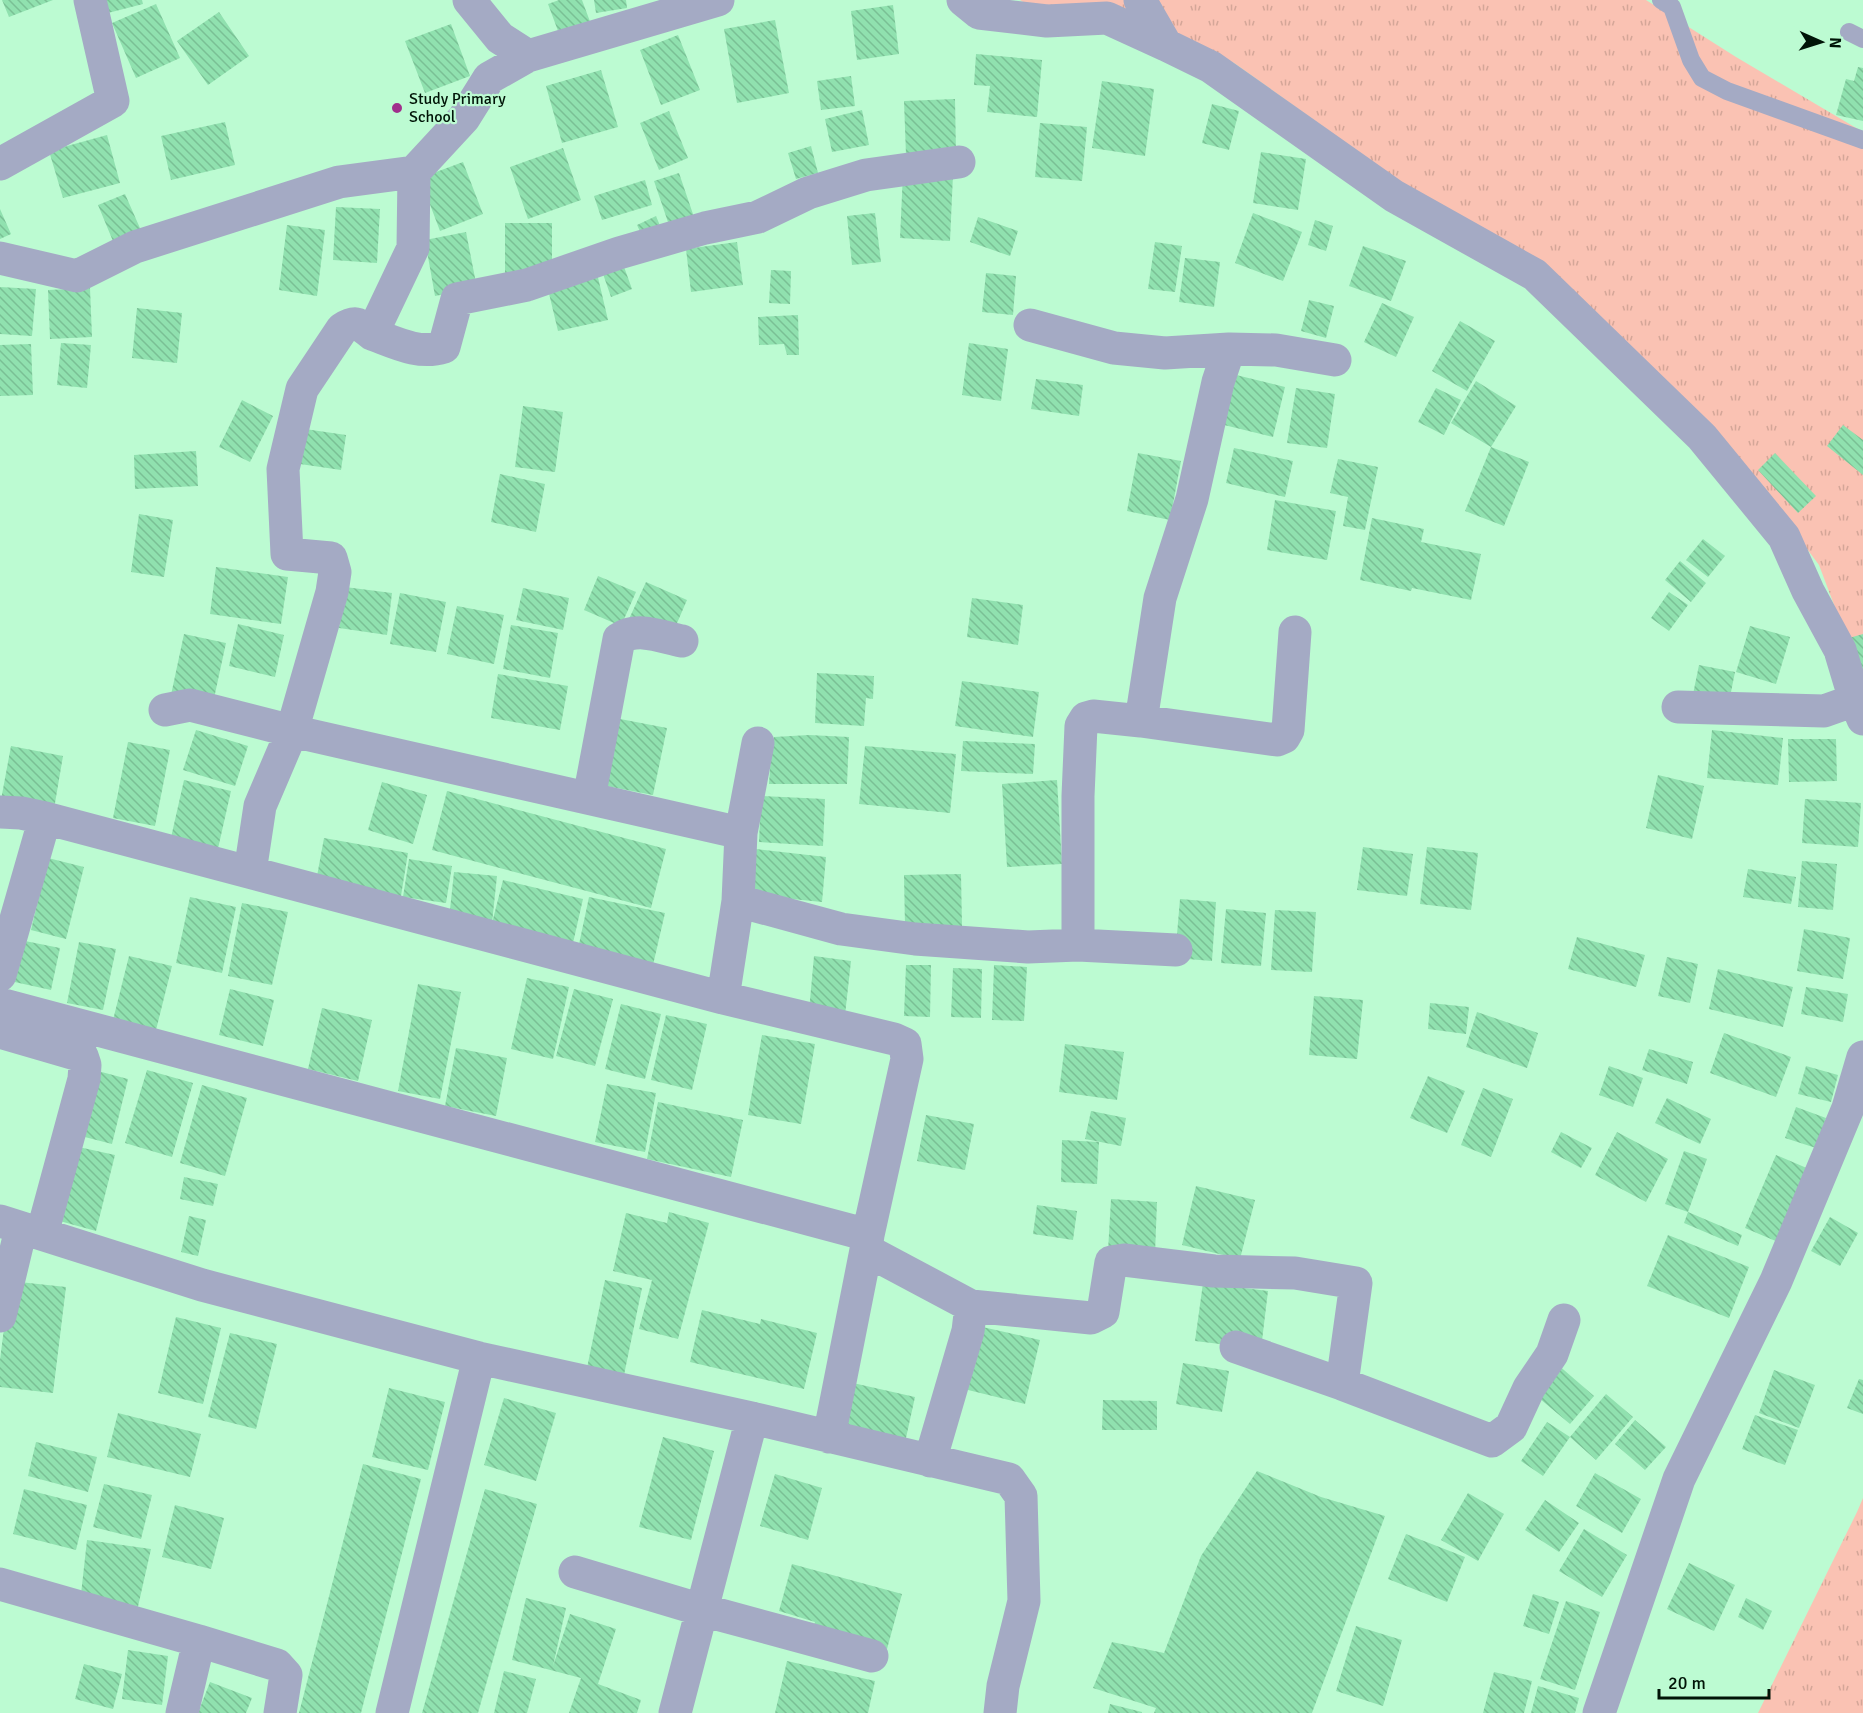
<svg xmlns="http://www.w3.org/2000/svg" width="1863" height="1713" font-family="Signika,sans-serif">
<defs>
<pattern id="grass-tufts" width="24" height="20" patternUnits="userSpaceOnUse" patternTransform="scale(1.5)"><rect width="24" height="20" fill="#fac2b3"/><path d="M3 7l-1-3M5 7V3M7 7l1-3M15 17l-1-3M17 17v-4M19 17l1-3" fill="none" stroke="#d4a698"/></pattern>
<pattern id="building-back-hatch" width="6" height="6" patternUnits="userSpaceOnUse" patternTransform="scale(1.5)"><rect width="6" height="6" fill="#90e1af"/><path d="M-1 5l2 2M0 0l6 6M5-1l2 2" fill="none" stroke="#7ac095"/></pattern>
</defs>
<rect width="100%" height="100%" fill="#bcfbd2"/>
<!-- grass -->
<path fill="url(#grass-tufts)" d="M 1020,0 L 1646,0 L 1736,57 L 1863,132 L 1863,699 L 1836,610 L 1819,565 L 1759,485 L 1408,187 L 1234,63 L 1132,16 L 1042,14 Z
M 1863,1498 L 1863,1713 L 1758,1713 L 1857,1512 Z"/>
<!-- building -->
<path fill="url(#building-back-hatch)" d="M 2,0 L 53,0 L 9,17 Z
M 100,0 L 142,0 L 143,4 L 104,14 Z
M 559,0 L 582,0 L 592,27 L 561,39 L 548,4 Z
M 594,0 L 626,0 L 627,8 L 596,13 Z
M 156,4 L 180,58 L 136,78 L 112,23 Z
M 893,5 L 899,54 L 857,60 L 851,11 Z
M 219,12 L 249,56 L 208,85 L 177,41 Z
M 775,20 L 789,93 L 737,103 L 724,29 Z
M 451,24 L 470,76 L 425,93 L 405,41 Z
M 678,35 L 700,90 L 661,105 L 640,50 Z
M 976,54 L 1042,60 L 1037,117 L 987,112 L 990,86 L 974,85 Z
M 1858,67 L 1863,68 L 1863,121 L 1836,115 L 1846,79 L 1854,81 Z
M 601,70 L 618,127 L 562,143 L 546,86 Z
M 851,76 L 855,106 L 821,110 L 817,81 Z
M 1102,81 L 1154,89 L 1145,156 L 1092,148 Z
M 955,99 L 956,153 L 906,155 L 904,101 Z
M 1212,104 L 1239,111 L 1229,150 L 1202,143 Z
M 862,110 L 869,145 L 832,152 L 825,119 Z
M 669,111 L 688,158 L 659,170 L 640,123 Z
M 225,122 L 235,165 L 171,180 L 161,136 Z
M 1040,123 L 1087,127 L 1082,181 L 1035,177 Z
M 107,135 L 120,183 L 63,198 L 49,151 Z
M 811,146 L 818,173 L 796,179 L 788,153 Z
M 563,148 L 581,200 L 528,219 L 510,167 Z
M 1261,152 L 1306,159 L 1298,210 L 1253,203 Z
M 463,162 L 483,214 L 440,231 L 420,178 Z
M 679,173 L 695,220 L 670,228 L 654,181 Z
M 903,173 L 953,175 L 950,241 L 900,238 Z
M 645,180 L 652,205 L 602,220 L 594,196 Z
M 125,194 L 143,235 L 115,246 L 98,205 Z
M 336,207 L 380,209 L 377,263 L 333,260 Z
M 0,209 L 11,234 L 0,239 Z
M 875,213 L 881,262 L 852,265 L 847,216 Z
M 1253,213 L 1302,232 L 1283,281 L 1235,263 Z
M 656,216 L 663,233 L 644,240 L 637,225 Z
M 978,217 L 1018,231 L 1010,256 L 970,242 Z
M 1315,220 L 1333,226 L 1326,251 L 1308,245 Z
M 505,223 L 552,223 L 552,273 L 505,273 Z
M 287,225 L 325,230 L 317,296 L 279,290 Z
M 466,232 L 477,288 L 435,296 L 425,240 Z
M 737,242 L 743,285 L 691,292 L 686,249 Z
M 1155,242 L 1182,246 L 1175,292 L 1148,289 Z
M 1363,246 L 1406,261 L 1391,301 L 1349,286 Z
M 1185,258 L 1220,262 L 1214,307 L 1179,302 Z
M 623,264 L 632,289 L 611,297 L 602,271 Z
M 596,269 L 608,320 L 558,331 L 546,281 Z
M 771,270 L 791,271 L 790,304 L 769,303 Z
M 986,273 L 1016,276 L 1013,315 L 982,312 Z
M 0,287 L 36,289 L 32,336 L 0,334 Z
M 90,288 L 92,337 L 50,339 L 48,290 Z
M 1309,300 L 1334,306 L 1326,338 L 1301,331 Z
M 1382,303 L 1414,317 L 1396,357 L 1364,342 Z
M 137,308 L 182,313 L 177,363 L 132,358 Z
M 798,315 L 799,355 L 787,355 L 784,344 L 759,345 L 758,317 Z
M 1460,321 L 1495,341 L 1467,391 L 1432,371 Z
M 61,343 L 91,345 L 87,388 L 57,385 Z
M 969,343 L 1008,349 L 1001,401 L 962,395 Z
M 31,344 L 33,395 L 0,396 L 0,345 Z
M 1232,374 L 1285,387 L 1273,437 L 1220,424 Z
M 1036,379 L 1083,385 L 1079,416 L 1031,409 Z
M 1476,381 L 1516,406 L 1491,447 L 1451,423 Z
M 1296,388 L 1335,394 L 1327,448 L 1287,443 Z
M 1436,388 L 1461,400 L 1444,435 L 1418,422 Z
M 242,400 L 273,416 L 250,462 L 219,447 Z
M 523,406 L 563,412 L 555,472 L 515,467 Z
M 1843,425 L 1863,440 L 1863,475 L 1827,446 Z
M 305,429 L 346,435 L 341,470 L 300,464 Z
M 1491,447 L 1529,462 L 1504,526 L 1465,511 Z
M 1234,448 L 1293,461 L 1285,497 L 1226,483 Z
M 196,451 L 198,486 L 135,489 L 134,455 Z
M 1138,453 L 1181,461 L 1170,520 L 1127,511 Z
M 1775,453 L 1816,496 L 1798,513 L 1758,470 Z
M 1338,459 L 1378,467 L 1365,530 L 1343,526 L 1348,497 L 1330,493 Z
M 500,474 L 545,484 L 536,532 L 491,522 Z
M 1275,500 L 1336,511 L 1327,560 L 1267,550 Z
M 139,514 L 173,520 L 164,577 L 131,572 Z
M 1372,518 L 1424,529 L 1421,542 L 1481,554 L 1471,600 L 1412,588 L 1411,591 L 1360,580 Z
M 1703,539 L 1725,556 L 1708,577 L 1686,560 Z
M 1680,561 L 1706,583 L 1691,602 L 1665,580 Z
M 216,567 L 288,577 L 281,624 L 210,614 Z
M 598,576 L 636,592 L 621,626 L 584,610 Z
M 646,582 L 687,600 L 671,637 L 629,619 Z
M 345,587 L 392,593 L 387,635 L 339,628 Z
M 523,588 L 569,598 L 563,630 L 516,620 Z
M 1669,592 L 1688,605 L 1669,631 L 1651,618 Z
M 400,593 L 446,602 L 436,652 L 390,644 Z
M 972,598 L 1023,605 L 1018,645 L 967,637 Z
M 457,606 L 504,615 L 494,664 L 447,654 Z
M 238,624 L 284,635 L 275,677 L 229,666 Z
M 511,625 L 558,633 L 550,678 L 503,669 Z
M 1750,626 L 1790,637 L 1776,684 L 1736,672 Z
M 184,634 L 226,643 L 213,703 L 171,695 Z
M 1863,634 L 1863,680 L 1849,638 Z
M 1699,665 L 1735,672 L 1728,707 L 1692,699 Z
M 817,673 L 874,676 L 873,699 L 866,698 L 864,726 L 815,723 Z
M 498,674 L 568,686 L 560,730 L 491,718 Z
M 962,681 L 1039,692 L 1033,737 L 955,726 Z
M 615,718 L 667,728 L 653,795 L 601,785 Z
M 196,730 L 248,746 L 235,786 L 183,770 Z
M 1712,730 L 1783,738 L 1778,785 L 1707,778 Z
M 809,735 L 849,737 L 847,784 L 769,784 L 771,753 L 774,737 Z
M 1788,739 L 1836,739 L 1837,781 L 1789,782 Z
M 963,741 L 1035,744 L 1033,774 L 961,771 Z
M 128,742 L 170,750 L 155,826 L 113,818 Z
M 11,746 L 63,756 L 54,809 L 1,800 Z
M 865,746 L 956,754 L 950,813 L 859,804 Z
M 1658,775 L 1704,786 L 1692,839 L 1646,828 Z
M 184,780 L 231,791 L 217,853 L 170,842 Z
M 1057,780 L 1062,864 L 1007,867 L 1002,784 Z
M 382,782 L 427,795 L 413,844 L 368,830 Z
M 447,791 L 666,849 L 651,908 L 432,850 Z
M 761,796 L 825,799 L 823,846 L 759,842 Z
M 1805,799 L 1861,803 L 1858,847 L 1802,843 Z
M 324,838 L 408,853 L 400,902 L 315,887 Z
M 1363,847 L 1413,854 L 1407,896 L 1357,890 Z
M 1427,847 L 1478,853 L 1471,910 L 1420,904 Z
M 756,849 L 826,857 L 822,902 L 751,895 Z
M 48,858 L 84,867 L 66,939 L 31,930 Z
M 409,859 L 452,866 L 446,903 L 403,897 Z
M 1802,861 L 1837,864 L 1833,910 L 1798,907 Z
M 1748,869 L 1796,877 L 1791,904 L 1743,897 Z
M 454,872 L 497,876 L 492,923 L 503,880 L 583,899 L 573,943 L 449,919 Z
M 961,874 L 962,926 L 905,927 L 904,875 Z
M 190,897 L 236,907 L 222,973 L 176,963 Z
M 589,897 L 665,913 L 653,965 L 578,949 Z
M 1180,899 L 1216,902 L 1212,961 L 1175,958 Z
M 242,903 L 288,912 L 272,985 L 228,976 Z
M 1226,909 L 1266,913 L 1261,966 L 1221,963 Z
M 1275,910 L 1316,912 L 1312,972 L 1271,970 Z
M 1804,929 L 1850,938 L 1843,979 L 1797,971 Z
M 1577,937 L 1645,955 L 1636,987 L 1568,969 Z
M 20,940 L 60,948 L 51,990 L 10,981 Z
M 79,942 L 116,949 L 103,1010 L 67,1003 Z
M 129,956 L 172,966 L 156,1030 L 113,1020 Z
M 814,956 L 851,961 L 845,1015 L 809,1011 Z
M 1667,957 L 1698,964 L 1690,1003 L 1658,996 Z
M 906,965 L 931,965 L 930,1017 L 904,1016 Z
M 994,965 L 1027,967 L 1024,1021 L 992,1020 Z
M 953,968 L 982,969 L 981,1018 L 951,1017 Z
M 1718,969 L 1793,987 L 1783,1027 L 1709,1009 Z
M 527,978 L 569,987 L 553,1059 L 511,1049 Z
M 418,984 L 461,992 L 440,1099 L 398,1091 Z
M 1806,987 L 1848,994 L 1843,1022 L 1801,1014 Z
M 230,989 L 274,1000 L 263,1046 L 219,1035 Z
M 574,989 L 613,999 L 595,1066 L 556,1056 Z
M 1314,996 L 1363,1000 L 1357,1059 L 1309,1055 Z
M 1430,1003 L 1469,1007 L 1466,1034 L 1428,1029 Z
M 621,1004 L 661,1014 L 645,1079 L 605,1069 Z
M 322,1008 L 372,1020 L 358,1081 L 308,1069 Z
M 1477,1012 L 1538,1033 L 1527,1068 L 1466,1047 Z
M 666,1015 L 707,1024 L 692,1090 L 651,1080 Z
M 1724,1033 L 1791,1057 L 1776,1097 L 1710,1073 Z
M 762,1035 L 815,1044 L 801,1124 L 748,1115 Z
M 1065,1044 L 1124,1052 L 1117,1100 L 1059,1092 Z
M 456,1048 L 507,1058 L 496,1116 L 445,1106 Z
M 1649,1049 L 1693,1062 L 1687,1084 L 1642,1070 Z
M 1609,1066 L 1643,1078 L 1633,1107 L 1599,1095 Z
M 1806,1066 L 1838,1075 L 1831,1102 L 1798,1094 Z
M 94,1070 L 128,1079 L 112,1144 L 77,1135 Z
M 147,1070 L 193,1083 L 172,1157 L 125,1143 Z
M 1428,1076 L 1465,1091 L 1447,1133 L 1410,1118 Z
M 607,1084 L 656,1093 L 645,1152 L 595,1142 Z
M 202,1085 L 247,1098 L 225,1176 L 180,1163 Z
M 1483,1088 L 1513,1099 L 1491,1157 L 1461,1145 Z
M 1667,1098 L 1711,1119 L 1700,1144 L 1655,1123 Z
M 658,1102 L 743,1120 L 731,1177 L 647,1159 Z
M 1796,1107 L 1826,1118 L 1816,1148 L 1785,1138 Z
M 1091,1111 L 1126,1118 L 1121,1146 L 1085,1139 Z
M 926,1115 L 974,1124 L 965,1170 L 917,1161 Z
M 1561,1132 L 1592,1148 L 1581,1168 L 1551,1152 Z
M 1617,1132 L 1668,1159 L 1646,1202 L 1595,1175 Z
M 1062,1140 L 1099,1142 L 1097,1184 L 1061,1182 Z
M 74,1146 L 115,1155 L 96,1231 L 56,1220 Z
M 1684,1151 L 1707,1159 L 1688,1212 L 1742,1235 L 1738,1246 L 1684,1223 L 1688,1212 L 1665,1204 Z
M 1776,1155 L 1809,1169 L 1778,1242 L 1745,1228 Z
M 184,1177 L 218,1184 L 213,1206 L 180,1199 Z
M 1196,1186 L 1255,1200 L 1240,1259 L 1182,1245 Z
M 1111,1199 L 1157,1202 L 1155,1254 L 1108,1251 Z
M 1037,1205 L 1077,1211 L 1073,1240 L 1033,1234 Z
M 669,1212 L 709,1223 L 678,1339 L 639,1329 L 652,1280 L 613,1271 L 626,1213 L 667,1223 Z
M 189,1216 L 206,1220 L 198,1256 L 181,1252 Z
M 1830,1217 L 1858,1233 L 1840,1266 L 1811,1251 Z
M 1668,1235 L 1749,1267 L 1729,1318 L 1647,1286 Z
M 605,1280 L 642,1288 L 624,1375 L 587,1368 Z
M 10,1281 L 66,1287 L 53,1393 L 0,1387 L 0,1360 Z
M 1203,1283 L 1268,1291 L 1261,1349 L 1195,1341 Z
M 702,1310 L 760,1324 L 761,1319 L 817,1333 L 804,1389 L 690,1362 Z
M 176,1317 L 221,1328 L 203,1404 L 158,1393 Z
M 978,1326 L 1040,1340 L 1025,1404 L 964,1389 Z
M 230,1333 L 277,1344 L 256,1429 L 208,1417 Z
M 1183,1363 L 1229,1371 L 1222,1412 L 1176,1404 Z
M 1557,1364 L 1594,1396 L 1570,1424 L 1533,1393 Z
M 1774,1370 L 1815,1385 L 1799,1428 L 1759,1413 Z
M 1859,1379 L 1863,1380 L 1863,1414 L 1847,1408 Z
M 853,1383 L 915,1397 L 904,1447 L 842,1432 Z
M 389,1388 L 445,1402 L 428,1470 L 372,1457 Z
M 1606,1394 L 1633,1417 L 1596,1460 L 1570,1437 Z
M 504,1398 L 556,1413 L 536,1481 L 484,1465 Z
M 1103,1400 L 1157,1401 L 1157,1430 L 1102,1430 Z
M 118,1413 L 201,1434 L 190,1477 L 107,1457 Z
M 1755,1415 L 1798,1430 L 1785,1465 L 1742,1449 Z
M 1635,1420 L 1666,1447 L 1645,1470 L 1615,1444 Z
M 1547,1422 L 1570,1437 L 1543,1476 L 1521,1461 Z
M 663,1437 L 714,1451 L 691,1540 L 639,1527 Z
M 36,1442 L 97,1457 L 88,1492 L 28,1476 Z
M 363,1464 L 421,1479 L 361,1713 L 299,1713 Z
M 1257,1471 L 1321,1497 L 1385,1516 L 1312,1713 L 1154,1713 L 1156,1708 L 1093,1688 L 1112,1642 L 1164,1653 L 1201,1556 Z
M 1595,1473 L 1641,1499 L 1622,1533 L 1576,1506 Z
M 775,1474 L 822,1488 L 808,1540 L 760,1526 Z
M 104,1484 L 152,1495 L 141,1539 L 93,1527 Z
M 24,1489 L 87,1505 L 76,1550 L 13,1534 Z
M 485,1489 L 537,1504 L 478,1713 L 422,1713 Z
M 1468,1493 L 1504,1514 L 1478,1561 L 1441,1540 Z
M 1545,1500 L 1579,1523 L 1559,1552 L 1525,1530 Z
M 175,1505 L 224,1518 L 211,1569 L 162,1557 Z
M 1584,1529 L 1627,1555 L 1602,1597 L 1559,1571 Z
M 1406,1534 L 1465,1557 L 1447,1602 L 1388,1579 Z
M 87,1540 L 151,1549 L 137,1611 L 80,1603 Z
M 1689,1563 L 1735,1585 L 1714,1631 L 1667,1609 Z
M 792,1564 L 902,1594 L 887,1649 L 813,1629 L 815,1622 L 779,1611 Z
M 1533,1594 L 1559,1602 L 1549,1634 L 1523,1626 Z
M 526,1598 L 566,1608 L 553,1666 L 570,1614 L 616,1629 L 598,1684 L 641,1700 L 637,1713 L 569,1713 L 581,1678 L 512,1660 Z
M 1746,1598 L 1772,1611 L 1763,1630 L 1738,1617 Z
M 1566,1601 L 1600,1612 L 1575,1690 L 1540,1679 Z
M 1356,1626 L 1402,1640 L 1383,1706 L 1336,1691 Z
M 128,1650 L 168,1656 L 162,1705 L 122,1699 Z
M 787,1661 L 875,1681 L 868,1713 L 775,1713 Z
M 84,1664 L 122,1674 L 113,1709 L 75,1699 Z
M 504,1671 L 536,1679 L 527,1713 L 494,1713 Z
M 1494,1672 L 1532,1681 L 1524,1713 L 1483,1713 Z
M 210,1682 L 252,1698 L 246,1713 L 198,1713 Z
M 1538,1686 L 1579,1698 L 1575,1713 L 1531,1713 Z
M 1110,1704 L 1142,1712 L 1142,1713 L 1108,1713 Z"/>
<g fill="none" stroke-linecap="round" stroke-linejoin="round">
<!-- service -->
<path stroke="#a4aac4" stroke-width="18" d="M 1661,0 L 1672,7 L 1691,60 L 1702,78 L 1727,91 L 1863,140
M 1849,32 L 1863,39"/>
<!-- minor -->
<path stroke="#a4aac4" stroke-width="33" d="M 469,0 L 500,38 L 528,56 L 718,0
M 963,0 L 979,13 L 1047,21 L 1107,18 L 1166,45 L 1211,67 L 1394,196 L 1535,275 L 1702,437 L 1784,537 L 1808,591 L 1840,650 L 1855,700 L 1863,719
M 1140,0 L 1166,45
M 0,164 L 113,101 L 90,0
M 414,172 L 413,248 L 372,334 C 360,325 357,319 342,329 L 302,389 L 283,469 L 287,554 L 331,558 L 335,572 L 332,592 L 292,731 L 741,833 L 738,901 L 723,998
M 0,258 L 77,276 L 135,247 L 339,182 L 414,172 L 464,118 L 489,78 L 528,56
M 1030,325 L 1114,348 L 1165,353 L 1229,349 L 1218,382 L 1192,499 L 1160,598 L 1141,721
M 372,334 C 396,343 419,355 444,347 L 457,299 L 527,285 L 619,253 L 705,228 L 758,217 L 808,193 L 866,175 L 959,162
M 1229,349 L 1276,350 L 1335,360
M 1678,707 L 1824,711 L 1855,700
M 165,710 L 190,705 L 292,731 L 260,806 L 250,872
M 589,798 L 619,639 C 637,626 662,637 682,641
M 0,812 L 21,813 L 45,818
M 741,833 L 758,743
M 738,901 L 841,929 L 915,939 L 1028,947 L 1078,945 L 1078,796 L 1081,726 L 1086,718 L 1093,716 L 1141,721 L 1277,740 L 1284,737 L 1288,730 L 1295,632
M 1078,945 L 1176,950
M 0,975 L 45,818 L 723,998 L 894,1039 L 905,1044 L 907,1059 L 868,1235 L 866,1250 L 829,1437
M 0,1004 L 868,1235
M 0,1032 L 82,1056 L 85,1065 L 84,1079 L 42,1234
M 0,1221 L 202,1285 L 479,1358 L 752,1418 L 1009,1479 L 1021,1496 L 1024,1601 L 1003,1686 L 1000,1713
M 866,1250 L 971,1306 L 1091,1318 L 1103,1312 L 1111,1262 L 1124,1260 L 1214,1271 L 1295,1273 L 1356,1283 L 1342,1384 L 1492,1441 L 1511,1427 L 1529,1388 L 1552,1354 L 1564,1320
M 0,1316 L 21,1229
M 1236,1347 L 1342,1384
M 930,1461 L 968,1331 L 971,1306
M 575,1572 L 702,1610 L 872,1656
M 0,1584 L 199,1641 L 182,1713
M 199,1641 L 277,1665 L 286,1675 L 280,1713
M 392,1713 L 479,1358
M 675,1713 L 752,1418
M 1599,1713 L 1679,1479 L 1776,1281 L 1848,1108 L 1863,1057"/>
</g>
<!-- markers -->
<circle fill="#a02f8c" stroke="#bcfbd2" stroke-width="2" cx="397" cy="108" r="6"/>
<g text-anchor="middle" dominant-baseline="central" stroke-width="4.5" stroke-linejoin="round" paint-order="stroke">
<!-- poi labels -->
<g font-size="16" fill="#001407" stroke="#bcfbd2" text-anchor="start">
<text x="409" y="99">Study Primary<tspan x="409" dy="18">School</tspan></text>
</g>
</g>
<!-- north arrow -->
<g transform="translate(1821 42) rotate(93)" stroke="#bcfbd2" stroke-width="4.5" paint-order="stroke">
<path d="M0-4.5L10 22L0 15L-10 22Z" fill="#001407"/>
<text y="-9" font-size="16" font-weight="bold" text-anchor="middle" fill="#001407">N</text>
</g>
<!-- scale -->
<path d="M1659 1689v9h110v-9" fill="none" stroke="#001407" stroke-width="3"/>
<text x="1668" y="1689" font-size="18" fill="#001407" stroke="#bcfbd2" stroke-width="4.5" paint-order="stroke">20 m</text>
</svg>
